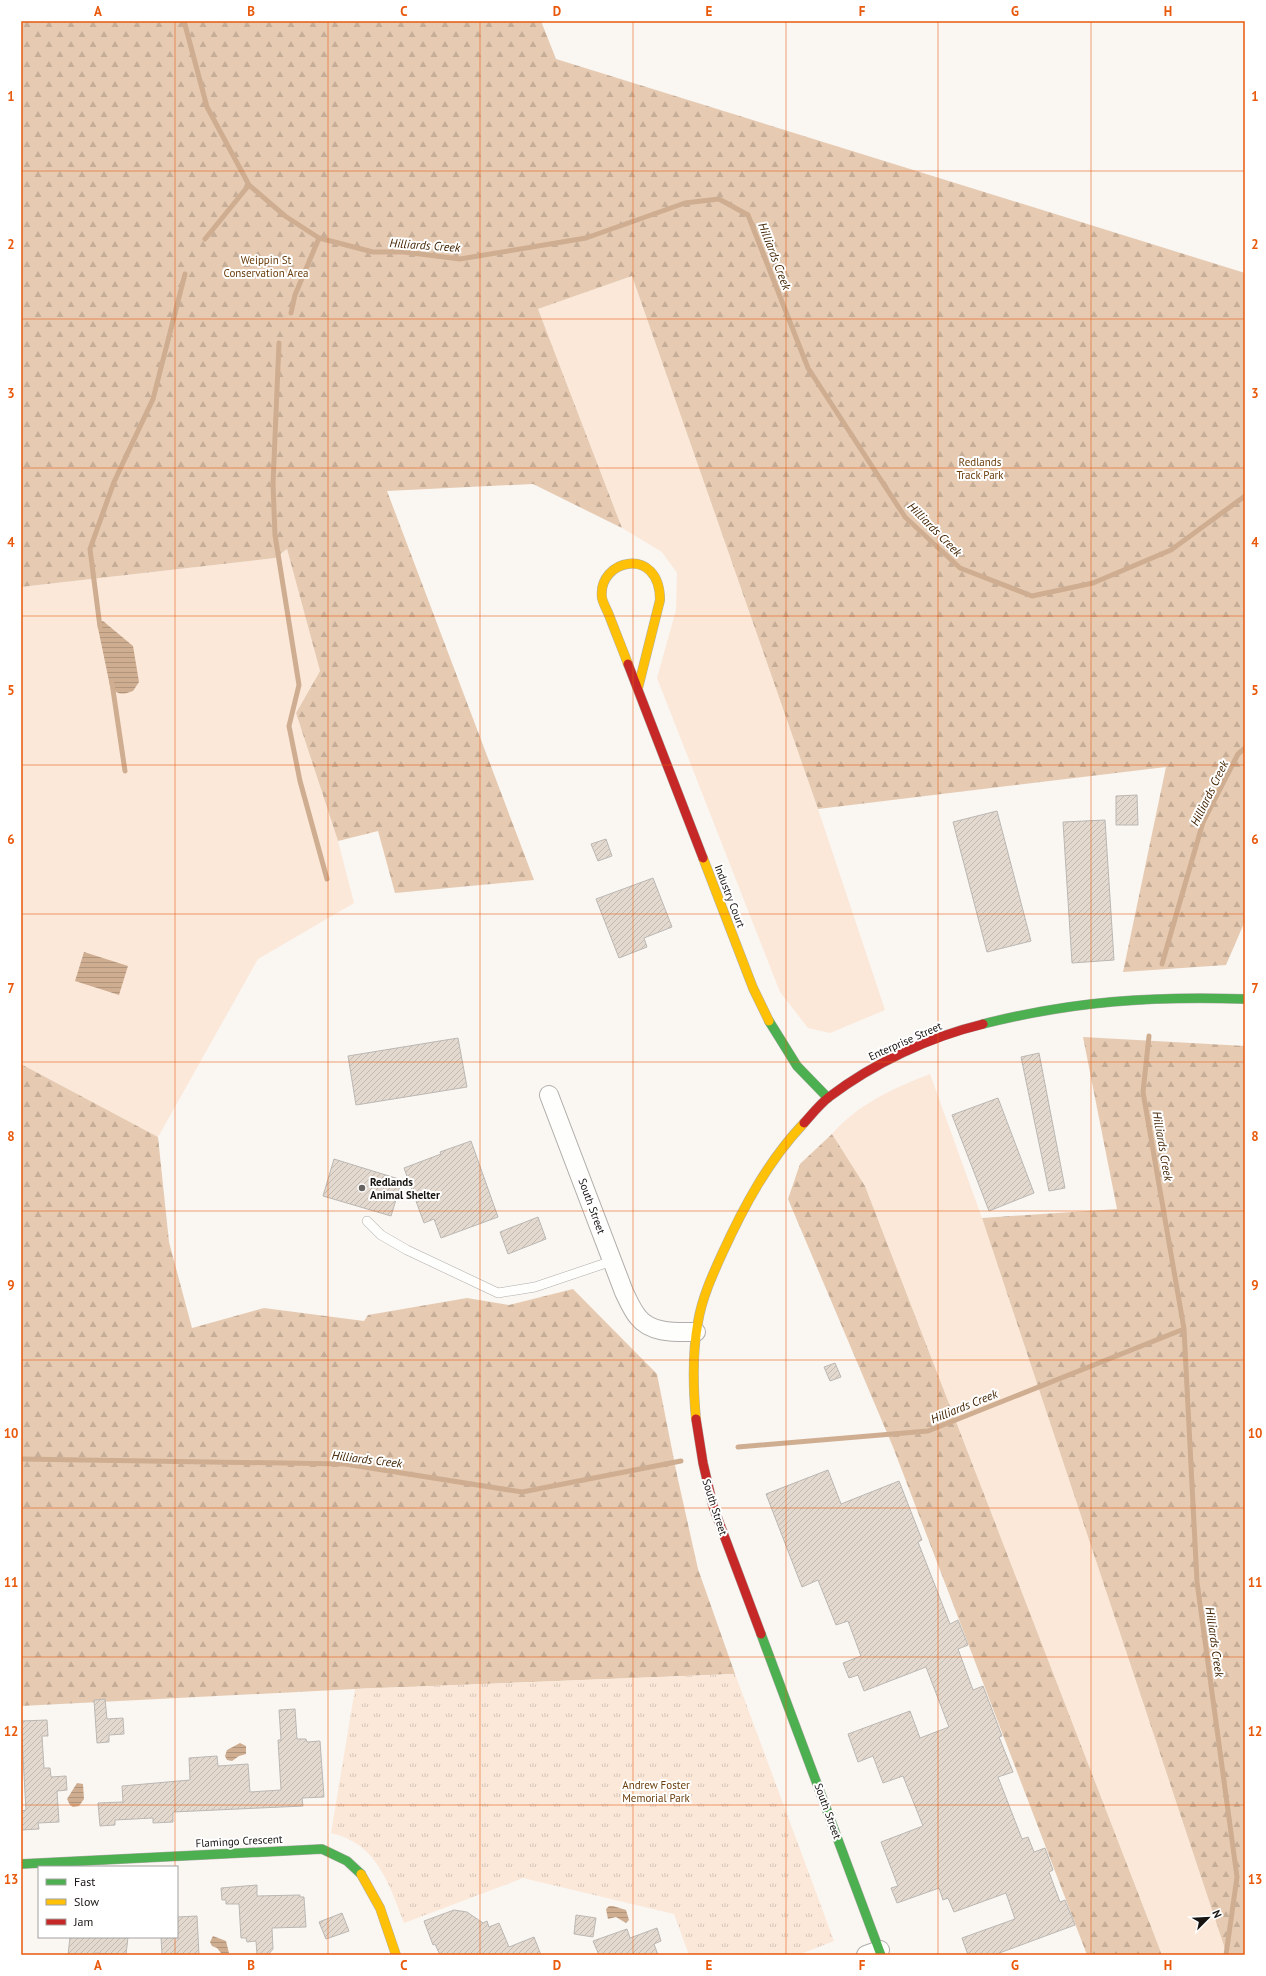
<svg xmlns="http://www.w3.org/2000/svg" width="1266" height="1976" font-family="'PT Sans',sans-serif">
<defs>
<pattern id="forest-firs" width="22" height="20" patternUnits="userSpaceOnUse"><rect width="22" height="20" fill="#e6cbb2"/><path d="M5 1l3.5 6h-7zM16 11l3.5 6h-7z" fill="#c5ad98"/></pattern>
<pattern id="park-tufts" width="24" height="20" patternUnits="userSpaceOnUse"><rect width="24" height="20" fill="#fbe8d9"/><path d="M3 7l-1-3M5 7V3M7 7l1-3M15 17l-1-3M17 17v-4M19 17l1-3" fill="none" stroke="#d6c6b9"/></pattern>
<pattern id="water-rules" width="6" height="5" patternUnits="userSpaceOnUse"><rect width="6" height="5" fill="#cfad91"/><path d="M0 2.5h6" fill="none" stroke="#b1947c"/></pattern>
<pattern id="building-hatch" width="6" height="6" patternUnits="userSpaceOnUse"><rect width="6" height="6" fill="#e3d9cf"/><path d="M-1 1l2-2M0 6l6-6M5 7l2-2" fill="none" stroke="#c2b9b1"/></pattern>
</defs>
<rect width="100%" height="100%" fill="#faf6f2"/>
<!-- green -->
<path fill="#fbe8d9" d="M 632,276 L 818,809 L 885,1010 L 830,1033 L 808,1028 L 780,992 L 657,678 L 676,610 L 677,573 L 662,552 L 622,528 L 538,309 Z
M 287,549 L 320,671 L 296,713 L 338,841 L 354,903 L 258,959 L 158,1137 L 21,1064 L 21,587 L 275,558 Z
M 930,1074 L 982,1218 L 1227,1955 L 1162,1955 L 865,1186 L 832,1134 C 858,1104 894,1088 930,1074 Z"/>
<!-- forest -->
<path fill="url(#forest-firs)" d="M 21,21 L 541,21 L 556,59 L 1245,273 L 1245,921 L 1226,965 L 1123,972 L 1166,767 L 818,809 L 632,276 L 538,309 L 622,528 L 533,484 L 387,491 L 534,880 L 395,893 L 378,831 L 338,841 L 296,713 L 320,671 L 287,549 L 275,558 L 21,587 Z
M 1083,1037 L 1245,1046 L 1245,1955 L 1227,1955 L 982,1218 L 1117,1209 Z
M 21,1064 L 158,1137 L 169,1242 L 192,1328 L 264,1308 L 364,1321 L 368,1315 L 467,1298 L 509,1305 L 573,1289 L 657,1374 L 677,1475 L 698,1569 L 735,1674 L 355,1689 L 21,1706 Z
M 832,1134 L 865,1186 L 1162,1955 L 1087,1955 L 893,1447 L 788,1199 L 800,1164 Z"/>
<!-- park -->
<path fill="url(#park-tufts)" d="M 735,1674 L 834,1941 L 798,1955 L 689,1955 L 674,1914 L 523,1878 L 404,1923 C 389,1884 377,1843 331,1833 L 355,1689 Z"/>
<!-- water -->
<path fill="url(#water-rules)" d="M 99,621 L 103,621 L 133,646 L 139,682 L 133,691 C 122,695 117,695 110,686 L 98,628 Z
M 84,952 L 128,966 L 119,995 L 75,981 Z
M 240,1743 L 246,1746 L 246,1754 L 239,1756 L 232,1761 L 227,1760 L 225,1756 L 227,1750 Z
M 77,1783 L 83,1784 L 84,1799 L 79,1806 L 73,1807 L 70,1805 L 67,1799 Z
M 609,1906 L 613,1906 L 626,1910 L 629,1920 L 626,1923 L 616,1917 L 608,1919 L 606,1909 Z
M 213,1936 L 226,1941 L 229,1953 L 221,1953 L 217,1948 L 212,1946 L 210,1942 Z"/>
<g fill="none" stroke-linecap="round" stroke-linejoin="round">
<!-- stream -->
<path stroke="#cfad91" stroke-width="5" d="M 184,21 L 207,107 L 249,185 L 285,216 L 319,238 L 373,252 L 404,252 L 460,259 L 586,238 L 685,203 L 719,199 L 748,215 L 808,368 L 905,517 L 960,568 L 1032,596 L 1093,583 L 1171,550 L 1245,496
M 205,239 L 249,185
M 291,313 L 295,295 L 319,238
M 279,343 L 273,484 L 275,535 L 299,685 L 289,726 L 300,781 L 327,879
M 100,627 L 90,549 L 114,482 L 153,399 L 185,274
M 112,683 L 125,771
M 1162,964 L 1203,822 L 1238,754 L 1245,748
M 1149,1036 L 1143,1092 L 1184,1329 L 1197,1582 L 1237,1877 L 1226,1955
M 738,1447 L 928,1431 L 1184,1329
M 21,1459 L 345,1464 L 522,1492 L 681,1461"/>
</g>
<!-- building -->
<path fill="url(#building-hatch)" stroke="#bbb8b4" d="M 1137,795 L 1138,825 L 1116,825 L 1116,796 Z
M 997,811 L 1031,941 L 987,952 L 953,822 Z
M 1105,820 L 1114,960 L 1072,963 L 1063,822 Z
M 606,839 L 612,856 L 598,861 L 591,844 Z
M 653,878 L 672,927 L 644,938 L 647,947 L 619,958 L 596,899 Z
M 458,1038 L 467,1087 L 356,1105 L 348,1056 Z
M 1039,1053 L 1065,1188 L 1049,1191 L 1021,1057 Z
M 998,1098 L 1034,1193 L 989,1211 L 952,1115 Z
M 471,1141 L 498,1217 L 441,1238 L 434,1219 L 424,1223 L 404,1168 L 441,1154 L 440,1152 Z
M 334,1159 L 402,1180 L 391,1216 L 323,1196 Z
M 538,1217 L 546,1239 L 508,1254 L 500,1232 Z
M 835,1363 L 841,1377 L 830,1381 L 824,1367 Z
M 828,1470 L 841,1504 L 899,1481 L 922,1540 L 918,1542 L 950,1624 L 958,1620 L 968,1645 L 958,1649 L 973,1690 L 983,1686 L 1002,1736 L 999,1737 L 1013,1772 L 998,1777 L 1022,1839 L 1028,1837 L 1034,1852 L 1045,1848 L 1053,1870 L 1049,1872 L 1060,1902 L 1065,1900 L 1075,1925 L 994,1955 L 968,1955 L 962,1938 L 1015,1919 L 1006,1893 L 954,1912 L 948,1898 L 943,1900 L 939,1888 L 897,1903 L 891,1888 L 898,1886 L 881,1842 L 923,1826 L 903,1776 L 883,1783 L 873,1756 L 858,1762 L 848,1734 L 910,1711 L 920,1738 L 949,1727 L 926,1667 L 864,1691 L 858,1675 L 849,1678 L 843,1663 L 861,1656 L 848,1621 L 836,1625 L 818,1580 L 802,1587 L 766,1494 Z
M 105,1699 L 107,1719 L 123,1718 L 124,1734 L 109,1735 L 109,1742 L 97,1743 L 94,1700 Z
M 295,1709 L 297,1739 L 306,1739 L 307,1742 L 320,1741 L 324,1797 L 302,1798 L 303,1806 L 173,1812 L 173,1822 L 153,1823 L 153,1818 L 115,1820 L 115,1825 L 100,1826 L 98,1803 L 123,1802 L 122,1786 L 190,1780 L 189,1758 L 217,1756 L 218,1766 L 248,1764 L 250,1792 L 281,1790 L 278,1740 L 281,1740 L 279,1710 Z
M 47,1720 L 48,1736 L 42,1736 L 44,1768 L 50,1768 L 51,1777 L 66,1776 L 67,1790 L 57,1791 L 59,1822 L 38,1823 L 39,1829 L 21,1830 L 21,1811 L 26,1810 L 21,1721 Z
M 257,1885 L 257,1896 L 300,1895 L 300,1897 L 304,1897 L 306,1927 L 272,1928 L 273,1949 L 268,1955 L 257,1955 L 256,1941 L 247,1942 L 246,1938 L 241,1938 L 239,1904 L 226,1904 L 226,1900 L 222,1900 L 221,1888 Z
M 454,1910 L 467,1912 L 483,1923 L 487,1921 L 489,1927 L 499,1923 L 509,1947 L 534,1937 L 541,1955 L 440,1955 L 435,1944 L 433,1945 L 424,1921 Z
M 342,1913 L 349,1931 L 326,1939 L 319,1922 Z
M 576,1915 L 596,1918 L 593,1937 L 574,1934 Z
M 197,1916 L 199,1955 L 162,1955 L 161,1937 L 177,1937 L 177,1917 Z
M 657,1928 L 661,1941 L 654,1944 L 658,1955 L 599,1955 L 593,1941 L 627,1929 L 630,1938 Z
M 70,1937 L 128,1937 L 126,1955 L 95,1953 L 95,1955 L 68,1955 Z"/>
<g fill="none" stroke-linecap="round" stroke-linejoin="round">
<!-- lane casing -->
<g stroke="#b0adaa" stroke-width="10">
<path id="lane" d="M 367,1221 L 381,1235 L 407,1250 L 498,1293 L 535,1287 L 612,1261"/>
</g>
<!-- street casing -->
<g stroke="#b0adaa" stroke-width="20">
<path id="street" d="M 549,1095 L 624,1292 C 628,1300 632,1310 638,1317 C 651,1334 677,1332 696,1332
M 866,1955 L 880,1950"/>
</g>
<!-- fast casing -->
<g stroke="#b0adaa" stroke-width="10">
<path id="fast" d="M 769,1021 L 797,1066 L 828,1098
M 983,1024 C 1074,1001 1152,996 1245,999
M 761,1634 L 881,1955
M 21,1864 L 322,1849 L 347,1861 L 361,1874"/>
</g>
<!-- slow casing -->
<g stroke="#b0adaa" stroke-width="10">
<path id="slow" d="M 628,664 C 622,648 615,631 609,615 C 607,610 603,603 602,598 C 597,559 660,545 660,600 L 638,688
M 703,858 L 753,988 L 769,1021
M 696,1419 C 693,1387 692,1354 698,1322 C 702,1298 712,1276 722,1254 C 744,1206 768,1161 804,1123
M 361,1874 L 380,1908 L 396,1955"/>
</g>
<!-- jam casing -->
<g stroke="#b0adaa" stroke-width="10">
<path id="jam" d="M 628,664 L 703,858
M 804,1123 C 812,1114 820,1104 829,1097 C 874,1063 929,1037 983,1024
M 696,1419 L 703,1463 L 713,1506 L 761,1634"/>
</g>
<!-- lane -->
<use href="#lane" stroke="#fefefd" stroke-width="9"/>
<!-- street -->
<use href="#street" stroke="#fefefd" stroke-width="18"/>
<!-- fast -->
<use href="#fast" stroke="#4caf50" stroke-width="9"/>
<!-- slow -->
<use href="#slow" stroke="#ffc107" stroke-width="9"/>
<!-- jam -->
<use href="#jam" stroke="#c62828" stroke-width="9"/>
</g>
<!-- grid -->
<path fill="none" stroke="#e8590c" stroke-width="1" stroke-opacity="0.55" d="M 175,21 L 175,1867M 328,21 L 328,1955M 480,21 L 480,1955M 633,21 L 633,1955M 786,21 L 786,1955M 938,21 L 938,1955M 1091,21 L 1091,1955M 21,171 L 1245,171M 21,319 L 1245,319M 21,468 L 1245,468M 21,616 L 1245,616M 21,765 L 1245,765M 21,914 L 1245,914M 21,1062 L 1245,1062M 21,1211 L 1245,1211M 21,1360 L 1245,1360M 21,1508 L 1245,1508M 21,1657 L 1245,1657M 21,1805 L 1245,1805M 175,1937 L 175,1955"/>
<!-- markers -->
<circle fill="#666360" stroke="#fff" stroke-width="1.5" cx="362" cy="1188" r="4"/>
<g text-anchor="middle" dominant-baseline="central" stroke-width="4" stroke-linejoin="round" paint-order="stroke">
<!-- park labels -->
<g font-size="11" fill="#6a3d0c" stroke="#fff">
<text x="266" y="260">Weippin St<tspan x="266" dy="13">Conservation Area</tspan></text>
<text x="980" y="462">Redlands<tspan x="980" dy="13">Track Park</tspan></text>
<text x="656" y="1785">Andrew Foster<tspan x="656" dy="13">Memorial Park</tspan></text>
</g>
<!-- street labels -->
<g font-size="11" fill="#171411" stroke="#fff">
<text transform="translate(730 896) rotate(69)">Industry Court</text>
<text transform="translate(905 1041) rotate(-24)">Enterprise Street</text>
<text transform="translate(592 1206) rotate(70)">South Street</text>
<text transform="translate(715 1507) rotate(72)">South Street</text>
<text transform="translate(828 1811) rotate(70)">South Street</text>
<text transform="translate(239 1841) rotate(-3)">Flamingo Crescent</text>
</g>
<!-- poi labels -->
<g font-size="11" font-weight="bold" fill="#171411" stroke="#fff" text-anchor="start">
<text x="370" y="1182">Redlands<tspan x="370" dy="13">Animal Shelter</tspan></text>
</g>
<!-- water labels -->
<g font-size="12" font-style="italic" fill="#422302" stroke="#fff">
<text transform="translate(425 245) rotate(4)">Hilliards Creek</text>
<text transform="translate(775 256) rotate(69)">Hilliards Creek</text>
<text transform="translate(935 529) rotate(45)">Hilliards Creek</text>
<text transform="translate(1209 793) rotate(-64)">Hilliards Creek</text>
<text transform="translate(1163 1146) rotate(80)">Hilliards Creek</text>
<text transform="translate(964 1406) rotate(-22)">Hilliards Creek</text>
<text transform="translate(367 1459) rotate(7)">Hilliards Creek</text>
<text transform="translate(1215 1642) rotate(82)">Hilliards Creek</text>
</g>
</g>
<!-- border -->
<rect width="1266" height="1976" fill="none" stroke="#ffffff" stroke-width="44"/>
<!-- legend -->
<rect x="38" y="1866" width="140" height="72" fill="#ffffff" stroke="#a2a1a0"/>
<rect x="46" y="1879" width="20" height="6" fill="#4caf50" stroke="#a2a1a0"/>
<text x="74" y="1886" font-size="12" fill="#171411">Fast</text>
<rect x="46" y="1899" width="20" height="6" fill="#ffc107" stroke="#a2a1a0"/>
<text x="74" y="1906" font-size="12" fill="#171411">Slow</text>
<rect x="46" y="1919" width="20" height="6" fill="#c62828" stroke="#a2a1a0"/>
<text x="74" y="1926" font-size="12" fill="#171411">Jam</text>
<!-- north arrow -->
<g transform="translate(1208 1918) rotate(66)" stroke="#ffffff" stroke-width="3" paint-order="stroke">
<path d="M0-3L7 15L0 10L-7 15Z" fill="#171411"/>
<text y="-6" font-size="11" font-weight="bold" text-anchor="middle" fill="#171411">N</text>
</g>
<rect x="22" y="22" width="1222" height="1932" fill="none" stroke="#e8590c" stroke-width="1.5"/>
<g font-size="13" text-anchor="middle" font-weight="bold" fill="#e8590c">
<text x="98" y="16">A</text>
<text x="251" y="16">B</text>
<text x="404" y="16">C</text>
<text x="557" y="16">D</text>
<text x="709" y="16">E</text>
<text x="862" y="16">F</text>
<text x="1015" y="16">G</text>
<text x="1168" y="16">H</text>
<text x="11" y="101">1</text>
<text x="1255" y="101">1</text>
<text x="11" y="249">2</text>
<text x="1255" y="249">2</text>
<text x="11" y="398">3</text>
<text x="1255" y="398">3</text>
<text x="11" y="547">4</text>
<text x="1255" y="547">4</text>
<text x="11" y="695">5</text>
<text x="1255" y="695">5</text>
<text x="11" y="844">6</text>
<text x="1255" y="844">6</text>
<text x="11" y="993">7</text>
<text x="1255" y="993">7</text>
<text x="11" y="1141">8</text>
<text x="1255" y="1141">8</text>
<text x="11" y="1290">9</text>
<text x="1255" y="1290">9</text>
<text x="11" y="1438">10</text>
<text x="1255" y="1438">10</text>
<text x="11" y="1587">11</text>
<text x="1255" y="1587">11</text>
<text x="11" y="1736">12</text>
<text x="1255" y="1736">12</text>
<text x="11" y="1884">13</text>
<text x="1255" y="1884">13</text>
<text x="98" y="1970">A</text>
<text x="251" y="1970">B</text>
<text x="404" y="1970">C</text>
<text x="557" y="1970">D</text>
<text x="709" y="1970">E</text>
<text x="862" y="1970">F</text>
<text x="1015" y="1970">G</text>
<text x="1168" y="1970">H</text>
</g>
</svg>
